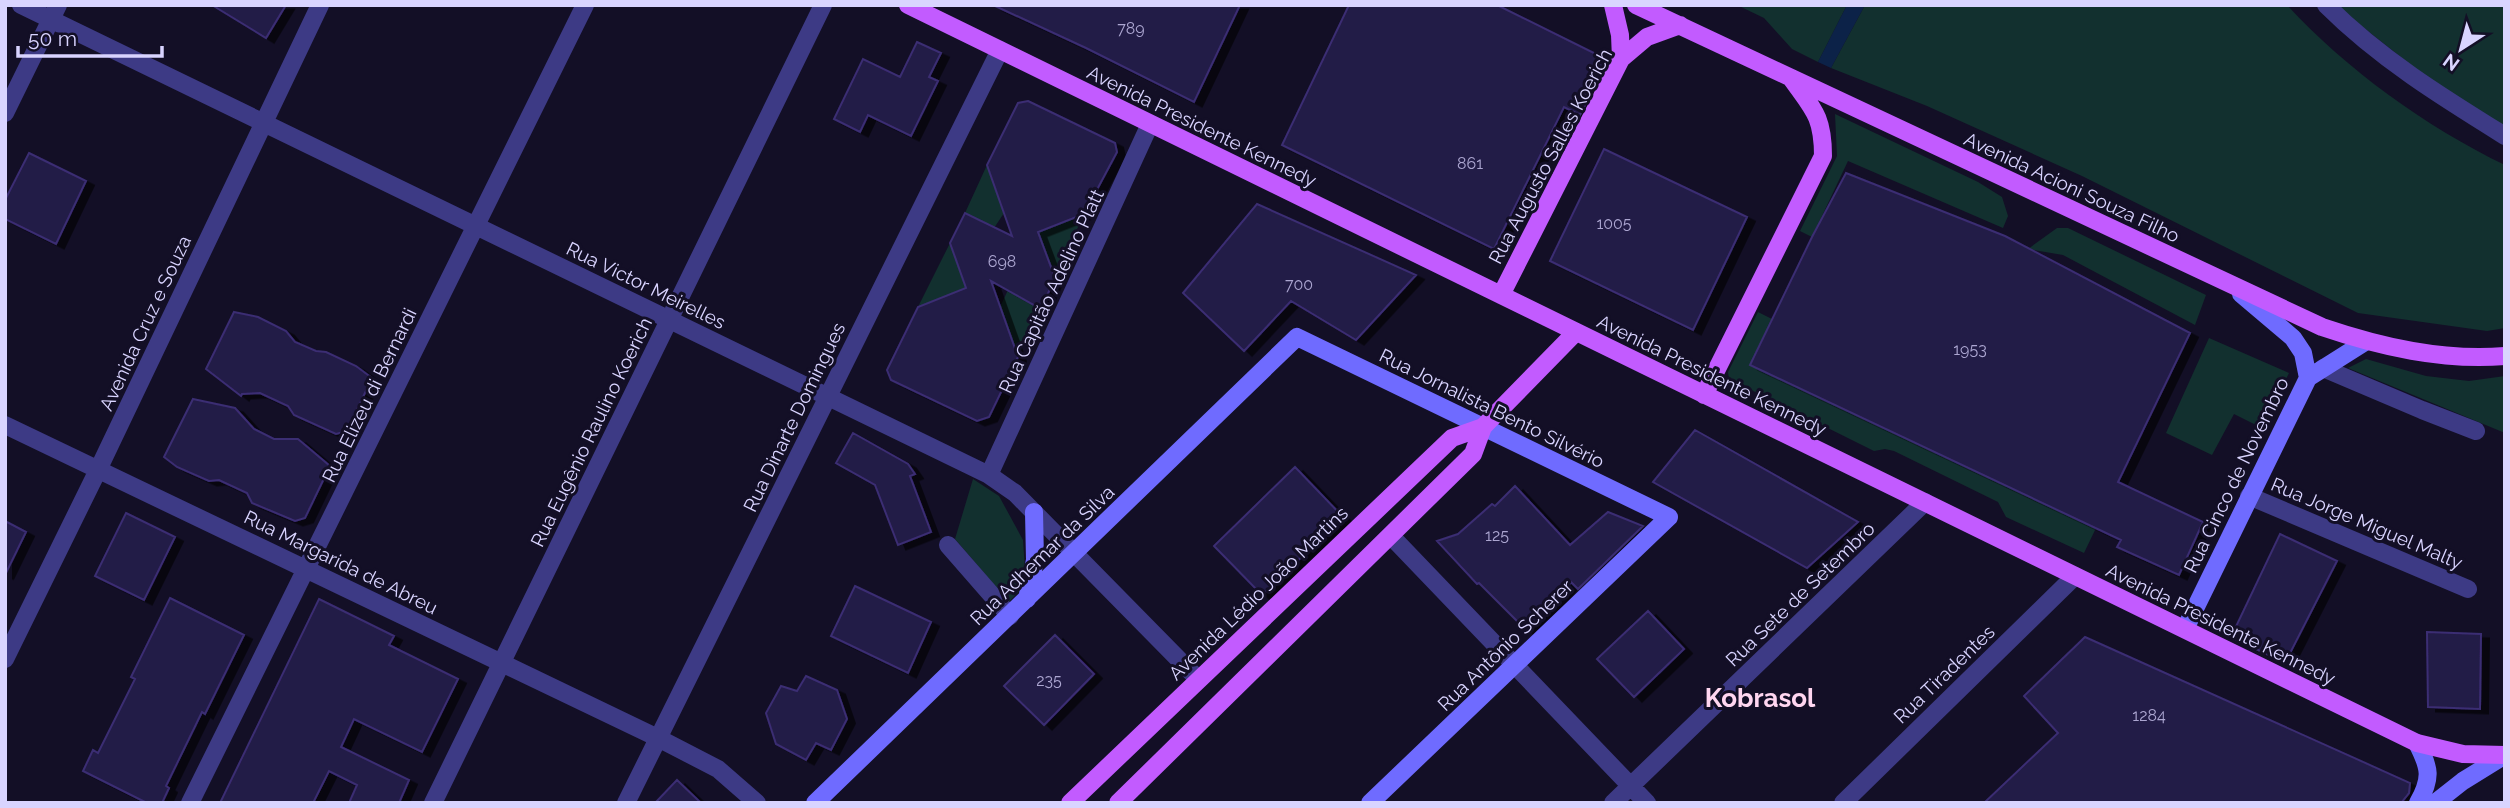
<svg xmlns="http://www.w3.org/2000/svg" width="2510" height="808" font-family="Raleway,sans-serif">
<defs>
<filter id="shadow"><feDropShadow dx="8" dy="4.5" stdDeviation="0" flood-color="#0009"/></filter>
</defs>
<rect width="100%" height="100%" fill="#130f26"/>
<!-- green -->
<path fill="#12302f" d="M 1737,5 L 1847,5 L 1818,62 L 1792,49 L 1764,18 Z
M 1865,5 L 2287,5 C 2346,69 2426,127 2505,165 L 2505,328 L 2487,331 L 2358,313 L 2082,176 L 1927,106 L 1831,68 Z
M 2335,5 L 2505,5 L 2505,128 L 2440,88 Z
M 1835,114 L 1978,182 L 2002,197 L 2008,216 L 2003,228 L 1848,161 L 1812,237 L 1800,231 L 1837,156 Z
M 987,165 L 1004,213 L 994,228 L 965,213 Z
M 1084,214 L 1055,278 L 1038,232 Z
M 2057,228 L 2068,228 L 2206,295 L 2195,325 L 2063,255 L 2028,249 Z
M 950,243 L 966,288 L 918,307 Z
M 1008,290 L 1041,309 L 1018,357 L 1000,307 Z
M 1758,312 L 1772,319 L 1750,365 L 2096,528 L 2084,553 L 2006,517 L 1998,502 L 1894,451 L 1885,449 L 1874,451 L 1729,379 L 1728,372 Z
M 2209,338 L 2289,373 L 2262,428 L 2234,414 L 2212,455 L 2166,433 Z
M 2366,359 L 2426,376 L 2469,381 L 2505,376 L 2505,433 L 2348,368 Z
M 973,479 L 999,496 L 1023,540 L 1025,570 L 1021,589 L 1009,602 L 955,539 Z"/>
<!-- water -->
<path fill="#0c2248" d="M 1847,5 L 1865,5 L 1831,68 L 1818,62 Z"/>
<!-- building -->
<path fill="#241b47" stroke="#3b2d73" stroke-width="2" filter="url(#shadow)" d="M 212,5 L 286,5 L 266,38 Z
M 993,5 L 1240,5 L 1194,102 L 1086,48 Z
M 1349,5 L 1497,5 L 1608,60 L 1580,115 L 1564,107 L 1494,249 L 1282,145 Z
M 917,42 L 941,53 L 929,77 L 938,81 L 911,136 L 868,115 L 860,132 L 834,119 L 863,59 L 900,77 Z
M 1028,101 L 1115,143 L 1117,152 L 1084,214 L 1038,232 L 1055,278 L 1041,309 L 991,281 L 1018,357 L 989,417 L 977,421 L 891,380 L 887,370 L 918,307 L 966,288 L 950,243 L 965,213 L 1012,236 L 987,165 L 1018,103 Z
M 1604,149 L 1747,217 L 1693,330 L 1550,261 Z
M 29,153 L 86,181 L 56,244 L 5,219 L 5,200 Z
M 1846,173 L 2005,236 L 2190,333 L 2118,482 L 2203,522 L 2179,575 L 2117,547 L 2121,540 L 1750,365 L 1812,237 Z
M 1257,204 L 1416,275 L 1356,340 L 1291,301 L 1244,351 L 1183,293 Z
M 234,312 L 258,317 L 286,331 L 295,342 L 316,351 L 326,352 L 356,366 L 372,378 L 347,431 L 336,434 L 294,415 L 288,406 L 260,393 L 242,394 L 241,396 L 206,369 Z
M 193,399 L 235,408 L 254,429 L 274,439 L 298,439 L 330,466 L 305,518 L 295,521 L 252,503 L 247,493 L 219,480 L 209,481 L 177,467 L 164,457 Z
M 1695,430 L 1858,522 L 1807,568 L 1653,482 Z
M 853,433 L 908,464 L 915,474 L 910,476 L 931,532 L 898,545 L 875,485 L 836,463 Z
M 1295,467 L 1343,517 L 1262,595 L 1214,546 Z
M 1515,486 L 1570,545 L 1608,512 L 1643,526 L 1578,589 L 1571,582 L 1543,618 L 1527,631 L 1479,583 L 1477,584 L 1437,541 L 1458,534 L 1492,504 L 1495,506 Z
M 126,513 L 175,537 L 144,600 L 95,576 Z
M 5,521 L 26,532 L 5,575 Z
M 2280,534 L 2337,561 L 2285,663 L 2231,637 Z
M 855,586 L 931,622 L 908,673 L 831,636 Z
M 170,598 L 244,635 L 205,714 L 202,712 L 166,786 L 169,788 L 162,803 L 147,803 L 83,771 L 93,750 L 98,753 L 135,679 L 131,677 Z
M 319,599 L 394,636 L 389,645 L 458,679 L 422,752 L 354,719 L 341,747 L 409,780 L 399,803 L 349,803 L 357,785 L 329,771 L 313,803 L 220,803 Z
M 1648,611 L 1684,649 L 1634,697 L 1597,659 Z
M 2427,632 L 2481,634 L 2480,709 L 2428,707 Z
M 1055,635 L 1094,674 L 1044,725 L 1004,686 Z
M 2085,637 L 2410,783 L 2409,793 L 2401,803 L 1984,803 L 2058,733 L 2024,696 Z
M 806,676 L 837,690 L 847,719 L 831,750 L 816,743 L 806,760 L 776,744 L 766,713 L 781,686 L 797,691 Z
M 677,780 L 701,803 L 655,803 Z"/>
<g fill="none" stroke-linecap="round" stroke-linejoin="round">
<!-- street -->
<path stroke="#3d3a85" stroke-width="18" d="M 21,5 L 989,475 L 1015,493 L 1198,679
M 2326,5 C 2379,58 2442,97 2505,136
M 5,113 L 58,5
M 2323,368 L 2422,410 L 2476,431
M 5,425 L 658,738 L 718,769 L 757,803
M 989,475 L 1150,124
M 2249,496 L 2468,589
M 1391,536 L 1647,803
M 948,545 L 1010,616
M 5,659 L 98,470 L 320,5
M 190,803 L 585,5
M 433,803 L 823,5
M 626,803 L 1000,50
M 1613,803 L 1925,502
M 1843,803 L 2075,576"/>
<!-- secondary -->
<path stroke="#6f6bff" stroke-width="18" d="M 2241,294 L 2293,338 L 2303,353 L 2308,378
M 1027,599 L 1035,560 L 1034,512
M 2185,629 L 2308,378 L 2365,342
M 2417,743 C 2430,768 2432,778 2418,803
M 815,803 L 1297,337 L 1669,517 L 1370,803
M 2435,803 L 2463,781 L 2505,755"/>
<!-- primary -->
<path stroke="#c25bff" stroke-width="18" d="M 908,5 L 2417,743 L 2463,754 L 2505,755
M 1613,5 L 1620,35 L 1621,59
M 1636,5 L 2322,327 C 2381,347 2442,361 2505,356
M 1501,295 L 1621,59 L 1647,37 L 1680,25
M 1704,395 L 1823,156 C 1823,116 1813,109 1791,78
M 1070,803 L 1452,438 L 1483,427
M 1118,803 L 1473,454 L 1483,427 L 1576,332"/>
</g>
<g text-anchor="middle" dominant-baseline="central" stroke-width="6" stroke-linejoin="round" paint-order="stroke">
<!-- number labels -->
<g font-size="16" fill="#aca6d1">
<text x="1131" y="28">789</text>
<text x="1470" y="163">861</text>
<text x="1614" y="223">1005</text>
<text x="1002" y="261">698</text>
<text x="1299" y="284">700</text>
<text x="1970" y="349">1953</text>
<text x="1497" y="535">125</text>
<text x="1049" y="680">235</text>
<text x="2149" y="715">1284</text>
</g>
<!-- street labels -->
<g font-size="19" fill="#d9d4ff" stroke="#130f26">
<text transform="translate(1202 126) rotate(26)">Avenida Presidente Kennedy</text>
<text transform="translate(1550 156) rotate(-62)">Rua Augusto Salles Koerich</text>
<text transform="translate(2072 187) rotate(25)">Avenida Acioni Souza Filho</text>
<text transform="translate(646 285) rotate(26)">Rua Victor Meirelles</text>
<text transform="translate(1051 291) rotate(-65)">Rua Capitão Adelino Platt</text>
<text transform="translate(145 323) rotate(-65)">Avenida Cruz e Souza</text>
<text transform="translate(1712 375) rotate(26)">Avenida Presidente Kennedy</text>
<text transform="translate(369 395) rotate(-64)">Rua Elizeu di Bernardi</text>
<text transform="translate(1492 408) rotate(26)">Rua Jornalista Bento Silvério</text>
<text transform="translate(794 417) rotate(-64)">Rua Dinarte Domingues</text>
<text transform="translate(591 432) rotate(-64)">Rua Eugênio Raulino Koerich</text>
<text transform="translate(2236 475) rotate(-64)">Rua Cinco de Novembro</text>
<text transform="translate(2367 523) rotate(23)">Rua Jorge Miguel Malty</text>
<text transform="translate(1042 555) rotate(-44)">Rua Adhemar da Silva</text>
<text transform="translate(341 562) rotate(26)">Rua Margarida de Abreu</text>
<text transform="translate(1258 593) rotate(-44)">Avenida Lédio João Martins</text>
<text transform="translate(1800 594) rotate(-44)">Rua Sete de Setembro</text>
<text transform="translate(2221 624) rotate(26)">Avenida Presidente Kennedy</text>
<text transform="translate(1505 645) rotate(-44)">Rua Antônio Scherer</text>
<text transform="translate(1944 674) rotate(-44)">Rua Tiradentes</text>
</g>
<!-- district labels -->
<g font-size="26" font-weight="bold" fill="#ffd6f0" stroke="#130f26">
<text x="1760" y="698">Kobrasol</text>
</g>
</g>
<!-- border -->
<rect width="2510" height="808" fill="none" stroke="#d9d4ff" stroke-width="14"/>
<!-- north arrow -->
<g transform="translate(2461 49) rotate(216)" stroke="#130f26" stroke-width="5" paint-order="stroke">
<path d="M0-5L12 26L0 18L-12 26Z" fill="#d9d4ff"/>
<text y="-10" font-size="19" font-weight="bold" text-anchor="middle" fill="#d9d4ff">N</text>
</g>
<!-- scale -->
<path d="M18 46v10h144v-10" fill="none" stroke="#d9d4ff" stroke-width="3.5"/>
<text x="28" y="46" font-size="21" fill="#d9d4ff" stroke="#130f26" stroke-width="5" paint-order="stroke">50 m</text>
</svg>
